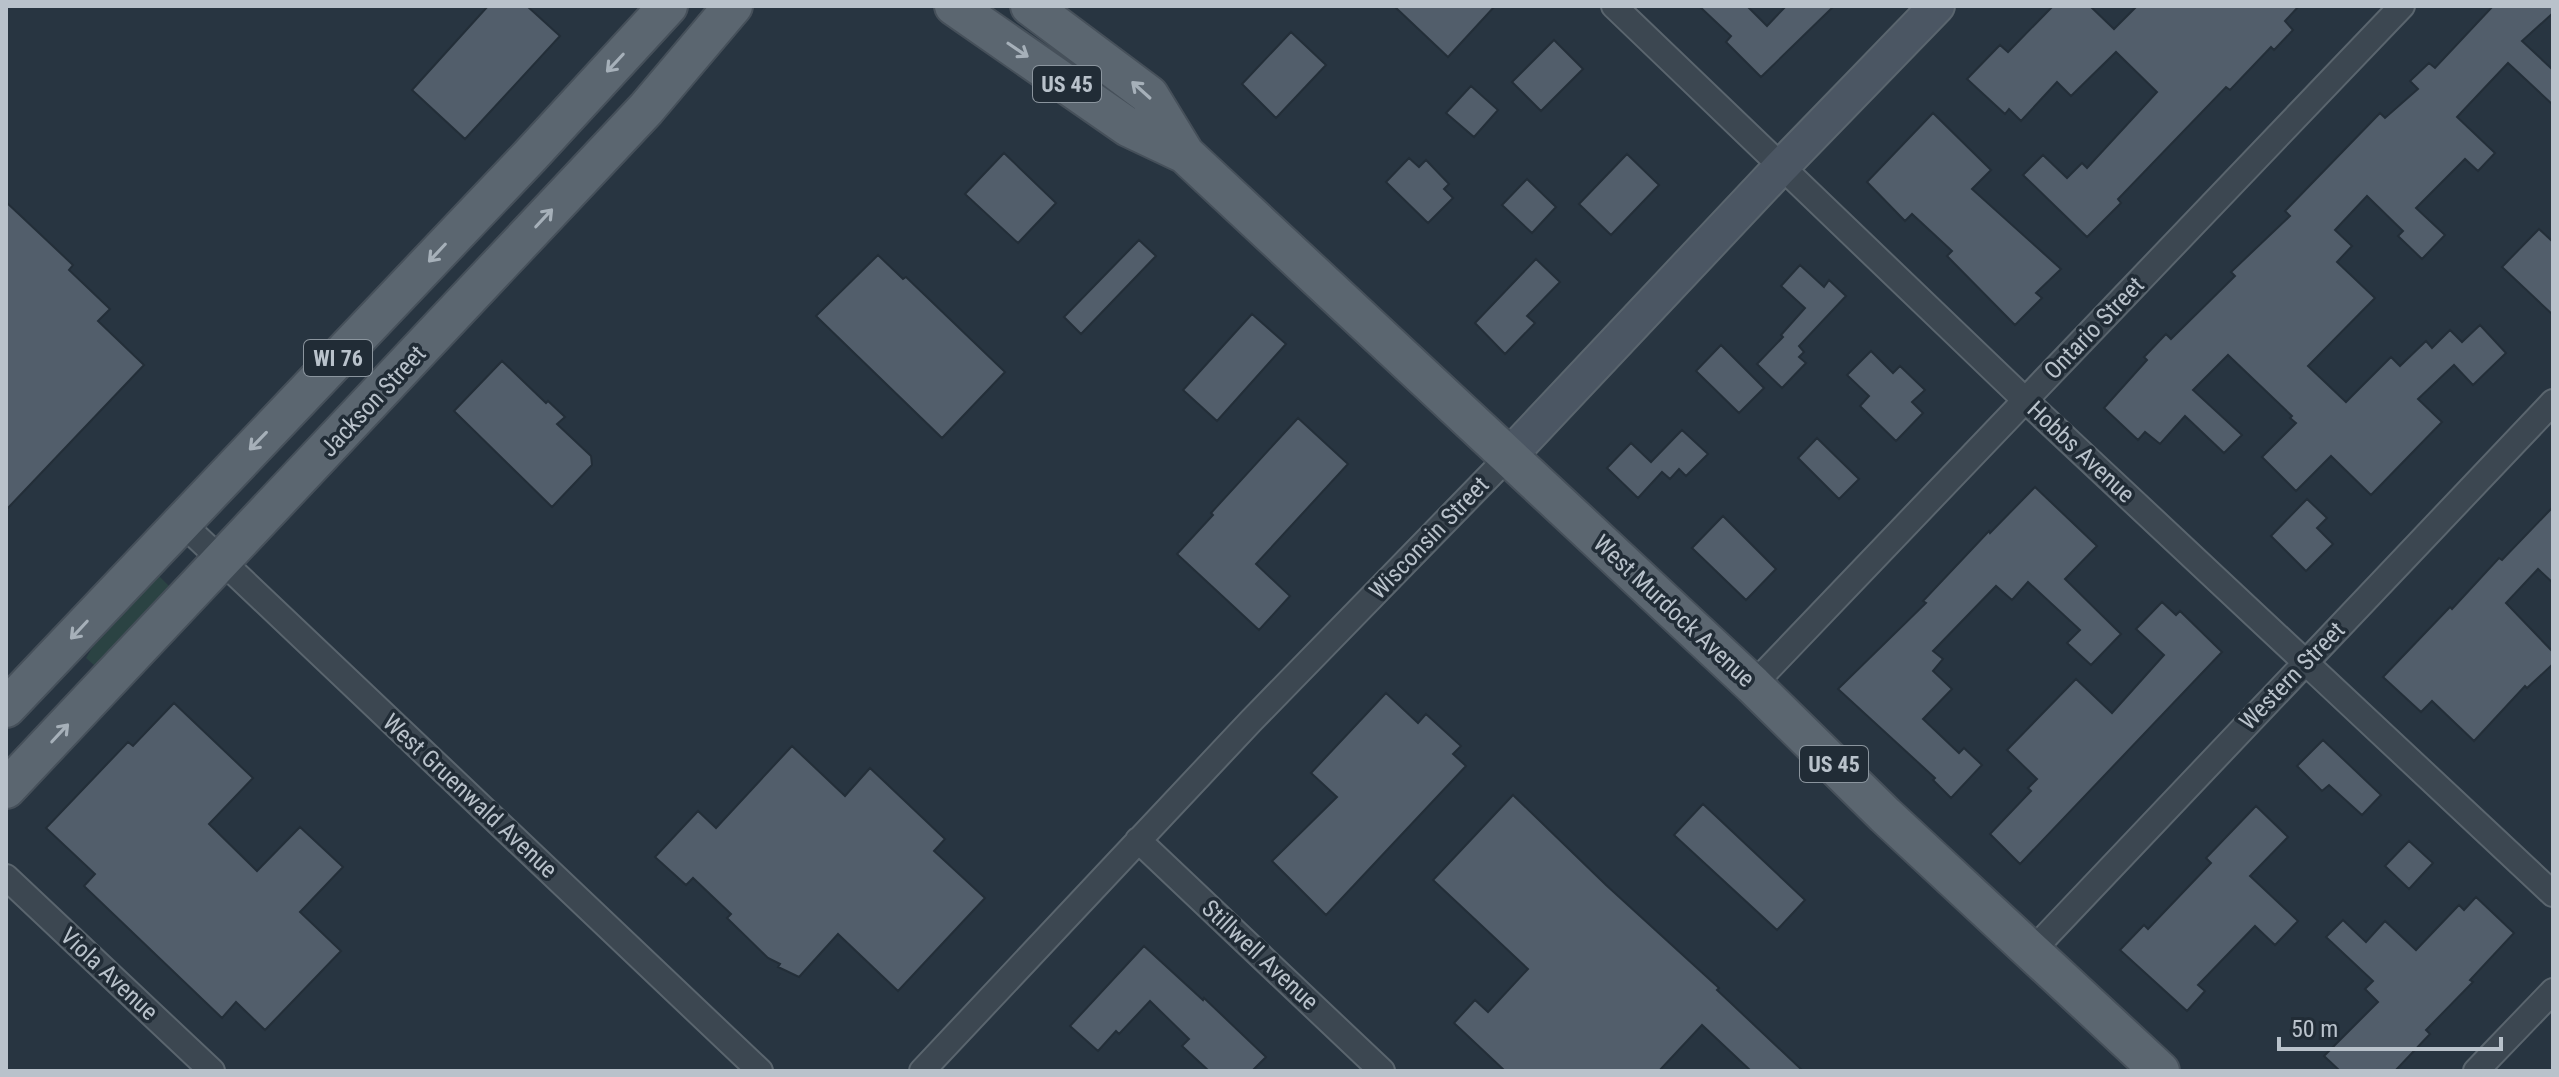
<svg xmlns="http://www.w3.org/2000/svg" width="2559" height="1077" font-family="'Roboto Condensed',sans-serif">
<rect width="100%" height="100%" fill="#283541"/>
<!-- green -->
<path fill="#2b4343" d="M 159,576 L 170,587 L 95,666 L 86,658 L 92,648 Z"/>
<!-- building -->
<path fill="#525e6b" stroke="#232e38" stroke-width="2" d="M 488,6 L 527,6 L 560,36 L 465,139 L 412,90 Z
M 1394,6 L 1495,6 L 1448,57 Z
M 1699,6 L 1747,6 L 1767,26 L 1786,6 L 1834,6 L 1761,77 L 1726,42 L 1731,36 Z
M 2053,6 L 2090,6 L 2114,29 L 2137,6 L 2299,6 L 2285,21 L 2293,30 L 2274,50 L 2271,47 L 2230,90 L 2226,87 L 2118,199 L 2121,203 L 2087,237 L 2023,175 L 2043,155 L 2067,178 L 2082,163 L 2087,168 L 2157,92 L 2116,52 L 2071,96 L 2057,82 L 2021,121 L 2009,109 L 2005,114 L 1967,79 L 2000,45 L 2008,52 Z
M 2493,6 L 2553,6 L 2553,13 L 2522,41 L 2553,70 L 2553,105 L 2508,63 L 2457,117 L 2495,153 L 2478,171 L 2465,159 L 2416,208 L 2445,235 L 2422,259 L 2398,236 L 2403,231 L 2367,196 L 2335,230 L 2352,246 L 2337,262 L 2375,298 L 2308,366 L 2346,402 L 2391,357 L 2400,366 L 2426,341 L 2432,348 L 2450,330 L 2462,342 L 2480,325 L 2506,353 L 2473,385 L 2454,365 L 2418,399 L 2442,422 L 2371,495 L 2331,456 L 2296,491 L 2262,457 L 2296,423 L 2290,418 L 2292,416 L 2228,355 L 2193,390 L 2242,435 L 2224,453 L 2185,416 L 2160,444 L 2145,432 L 2138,440 L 2104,408 L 2147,360 L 2144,357 L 2166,334 L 2171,339 L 2235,276 L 2231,272 L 2290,216 L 2285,211 L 2380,113 L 2385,118 L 2418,89 L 2410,81 L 2429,63 L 2435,68 Z
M 1291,32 L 1326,65 L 1276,118 L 1242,84 Z
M 1554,40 L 1583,69 L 1541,111 L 1512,82 Z
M 1471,86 L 1498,110 L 1474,137 L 1446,113 Z
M 1933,113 L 1991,170 L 1972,189 L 2061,269 L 2036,293 L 2042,298 L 2015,325 L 1947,256 L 1952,251 L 1912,214 L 1905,221 L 1867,182 Z
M 1004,153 L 1056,203 L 1018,243 L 965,194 Z
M 1627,154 L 1659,185 L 1611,235 L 1579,204 Z
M 1409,158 L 1419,167 L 1426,160 L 1449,184 L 1444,189 L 1453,198 L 1428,223 L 1386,182 Z
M 1527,179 L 1556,207 L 1532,233 L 1502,205 Z
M 6,202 L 73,265 L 69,270 L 110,309 L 98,321 L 144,365 L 6,510 Z
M 2539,229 L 2553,242 L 2553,315 L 2502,267 Z
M 1139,240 L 1156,256 L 1081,334 L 1064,317 Z
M 878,255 L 903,279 L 906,277 L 1005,372 L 942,438 L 816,316 Z
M 1536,259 L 1560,282 L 1527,316 L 1535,323 L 1505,354 L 1475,323 Z
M 1800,265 L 1824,287 L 1829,280 L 1846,296 L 1799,346 L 1804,352 L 1799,357 L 1806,363 L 1782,388 L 1757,364 L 1783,337 L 1781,335 L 1805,308 L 1781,286 Z
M 1252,314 L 1286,344 L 1217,421 L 1183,390 Z
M 1721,345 L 1764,388 L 1739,413 L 1696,371 Z
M 1871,351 L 1893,373 L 1900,366 L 1925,390 L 1912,402 L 1923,413 L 1896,441 L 1860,406 L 1869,396 L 1847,375 Z
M 502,361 L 546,403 L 548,401 L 565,417 L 557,424 L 591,456 L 592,465 L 552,507 L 454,411 Z
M 1298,418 L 1348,464 L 1256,564 L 1290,596 L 1259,630 L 1177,554 L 1213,515 L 1211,513 Z
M 1682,430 L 1708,454 L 1686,476 L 1679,469 L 1670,479 L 1662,472 L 1638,498 L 1607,468 L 1631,443 L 1651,462 Z
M 1817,438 L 1859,479 L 1839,499 L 1798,458 Z
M 2035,487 L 2097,546 L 2065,579 L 2121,634 L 2091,665 L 2067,643 L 2080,630 L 2028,582 L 2012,600 L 1996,586 L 1933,651 L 1943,659 L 1933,671 L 1952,689 L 1923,719 L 1959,753 L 1964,748 L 1982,765 L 1951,798 L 1933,780 L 1935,778 L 1838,689 L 1926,603 L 1923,601 L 1989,531 L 1990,533 Z
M 2307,499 L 2327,518 L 2317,528 L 2333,544 L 2306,571 L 2271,536 Z
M 2553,507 L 2553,583 L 2538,569 L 2506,603 L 2553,652 L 2553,664 L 2527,688 L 2525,686 L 2474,741 L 2432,701 L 2421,712 L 2383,677 L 2450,607 L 2452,609 L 2499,558 L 2502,560 Z
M 1723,516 L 1776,569 L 1746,600 L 1692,548 Z
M 2162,602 L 2176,615 L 2180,611 L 2222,652 L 2020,864 L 1990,834 L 2031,791 L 2028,788 L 2037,779 L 2007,750 L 2076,679 L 2112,713 L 2164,655 L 2136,629 Z
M 1386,693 L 1418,723 L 1426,714 L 1461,746 L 1453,754 L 1466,766 L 1326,915 L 1272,861 L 1337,797 L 1311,773 Z
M 174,703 L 253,778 L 209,824 L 257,871 L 300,827 L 343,867 L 300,912 L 341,951 L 265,1030 L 236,1002 L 222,1018 L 84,886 L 95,874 L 46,828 L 128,742 L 133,746 Z
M 2323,740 L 2381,795 L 2362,815 L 2329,785 L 2322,791 L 2297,766 Z
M 792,746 L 845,796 L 870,768 L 945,839 L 934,851 L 985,898 L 898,991 L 838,934 L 799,977 L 778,967 L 780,964 L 768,958 L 727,918 L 731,914 L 693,878 L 686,885 L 655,857 L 698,811 L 716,828 Z
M 1513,795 L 1606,885 L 1719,988 L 1717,990 L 1803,1071 L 1751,1071 L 1702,1025 L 1659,1071 L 1505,1071 L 1454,1023 L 1475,1000 L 1488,1012 L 1528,969 L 1433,880 Z
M 1703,804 L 1805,900 L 1777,930 L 1674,835 Z
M 2256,806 L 2288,837 L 2250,876 L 2298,921 L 2275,945 L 2255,926 L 2198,985 L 2205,991 L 2187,1011 L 2120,950 L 2144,925 L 2148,929 L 2211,863 L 2206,858 Z
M 2409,841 L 2433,863 L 2409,889 L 2385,866 Z
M 2476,897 L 2514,933 L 2470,980 L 2473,982 L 2426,1030 L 2430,1034 L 2395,1071 L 2340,1071 L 2324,1056 L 2378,1002 L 2365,989 L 2373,981 L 2326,937 L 2343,920 L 2366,942 L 2385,921 L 2416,950 L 2459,905 L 2464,910 Z
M 1144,946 L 1203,1000 L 1204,998 L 1266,1057 L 1252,1071 L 1209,1071 L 1182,1046 L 1189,1039 L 1150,1001 L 1119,1034 L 1116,1031 L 1098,1051 L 1070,1026 Z"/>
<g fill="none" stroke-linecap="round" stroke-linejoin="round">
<!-- street casing -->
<g stroke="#5a656e" stroke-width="28">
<path id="street" d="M 1614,6 L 2025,400 L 2553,894
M 181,522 L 760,1071
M 1753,685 L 2402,6
M 1138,840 L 1382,1071
M 6,877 L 212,1071
M 2032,951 L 2553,402
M 922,1071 L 1250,722 L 1509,456
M 2476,1071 L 2553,991"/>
</g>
<!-- secondary casing -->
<g stroke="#5a656e" stroke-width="38">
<path id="secondary" d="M 1509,456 L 1781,167 L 1937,6"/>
</g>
<!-- primary casing -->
<g stroke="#46505a" stroke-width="42">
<path id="primary" d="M 954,6 L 1128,127 L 1185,154
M 1030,6 L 1149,95 L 1185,154 L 1753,685 L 1885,815 L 2160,1071
M 6,708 L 530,156 L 668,6
M 6,789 L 584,175 L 646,109 L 733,6"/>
</g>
<!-- street -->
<use href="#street" stroke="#3c4751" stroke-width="24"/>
<!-- secondary -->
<use href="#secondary" stroke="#4b5663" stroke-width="34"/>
<!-- primary -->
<use href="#primary" stroke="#5b6670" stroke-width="38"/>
</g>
<!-- one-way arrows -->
<defs><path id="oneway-shaft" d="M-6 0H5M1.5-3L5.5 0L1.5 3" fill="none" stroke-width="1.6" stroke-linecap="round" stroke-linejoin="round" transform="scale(2)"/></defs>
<g stroke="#a6b0b9">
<use href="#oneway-shaft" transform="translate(1018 50) rotate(34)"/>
<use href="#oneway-shaft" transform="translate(615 63) rotate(133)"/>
<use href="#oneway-shaft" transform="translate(1141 90) rotate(-138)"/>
<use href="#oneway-shaft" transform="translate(544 218) rotate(-47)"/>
<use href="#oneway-shaft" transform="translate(437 253) rotate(133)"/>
<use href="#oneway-shaft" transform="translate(258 441) rotate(134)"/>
<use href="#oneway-shaft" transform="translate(79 630) rotate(133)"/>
<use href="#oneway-shaft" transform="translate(60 733) rotate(-47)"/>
</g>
<g text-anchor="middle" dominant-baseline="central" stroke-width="7" stroke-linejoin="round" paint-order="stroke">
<!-- shield labels -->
<g fill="#212c36" stroke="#8b959e" stroke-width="2">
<rect x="1033" y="66" width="68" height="36" rx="6"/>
<rect x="304" y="340" width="68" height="36" rx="6"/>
<rect x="1800" y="746" width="68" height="36" rx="6"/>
</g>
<g font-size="22" font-weight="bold" fill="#b9c2cb">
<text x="1067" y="84">US 45</text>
<text x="338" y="358">WI 76</text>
<text x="1834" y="764">US 45</text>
</g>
<!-- street labels -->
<g font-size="24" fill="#b9c2cb" stroke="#212c36">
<text transform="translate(2094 328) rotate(-46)">Ontario Street</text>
<text transform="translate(373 401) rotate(-47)">Jackson Street</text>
<text transform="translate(2081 452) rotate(43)">Hobbs Avenue</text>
<text transform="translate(1429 538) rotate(-46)">Wisconsin Street</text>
<text transform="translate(1674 611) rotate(43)">West Murdock Avenue</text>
<text transform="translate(2292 676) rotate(-46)">Western Street</text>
<text transform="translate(470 796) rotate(43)">West Gruenwald Avenue</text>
<text transform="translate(1260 955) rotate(43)">Stillwell Avenue</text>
<text transform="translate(109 974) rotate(43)">Viola Avenue</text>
</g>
</g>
<!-- border -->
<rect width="2559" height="1077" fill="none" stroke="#b9c2cb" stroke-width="16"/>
<!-- scale -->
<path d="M2279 1037v12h222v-12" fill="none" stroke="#b9c2cb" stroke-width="4"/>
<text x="2291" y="1037" font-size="24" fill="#b9c2cb" stroke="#212c36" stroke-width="6" paint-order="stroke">50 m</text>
</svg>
